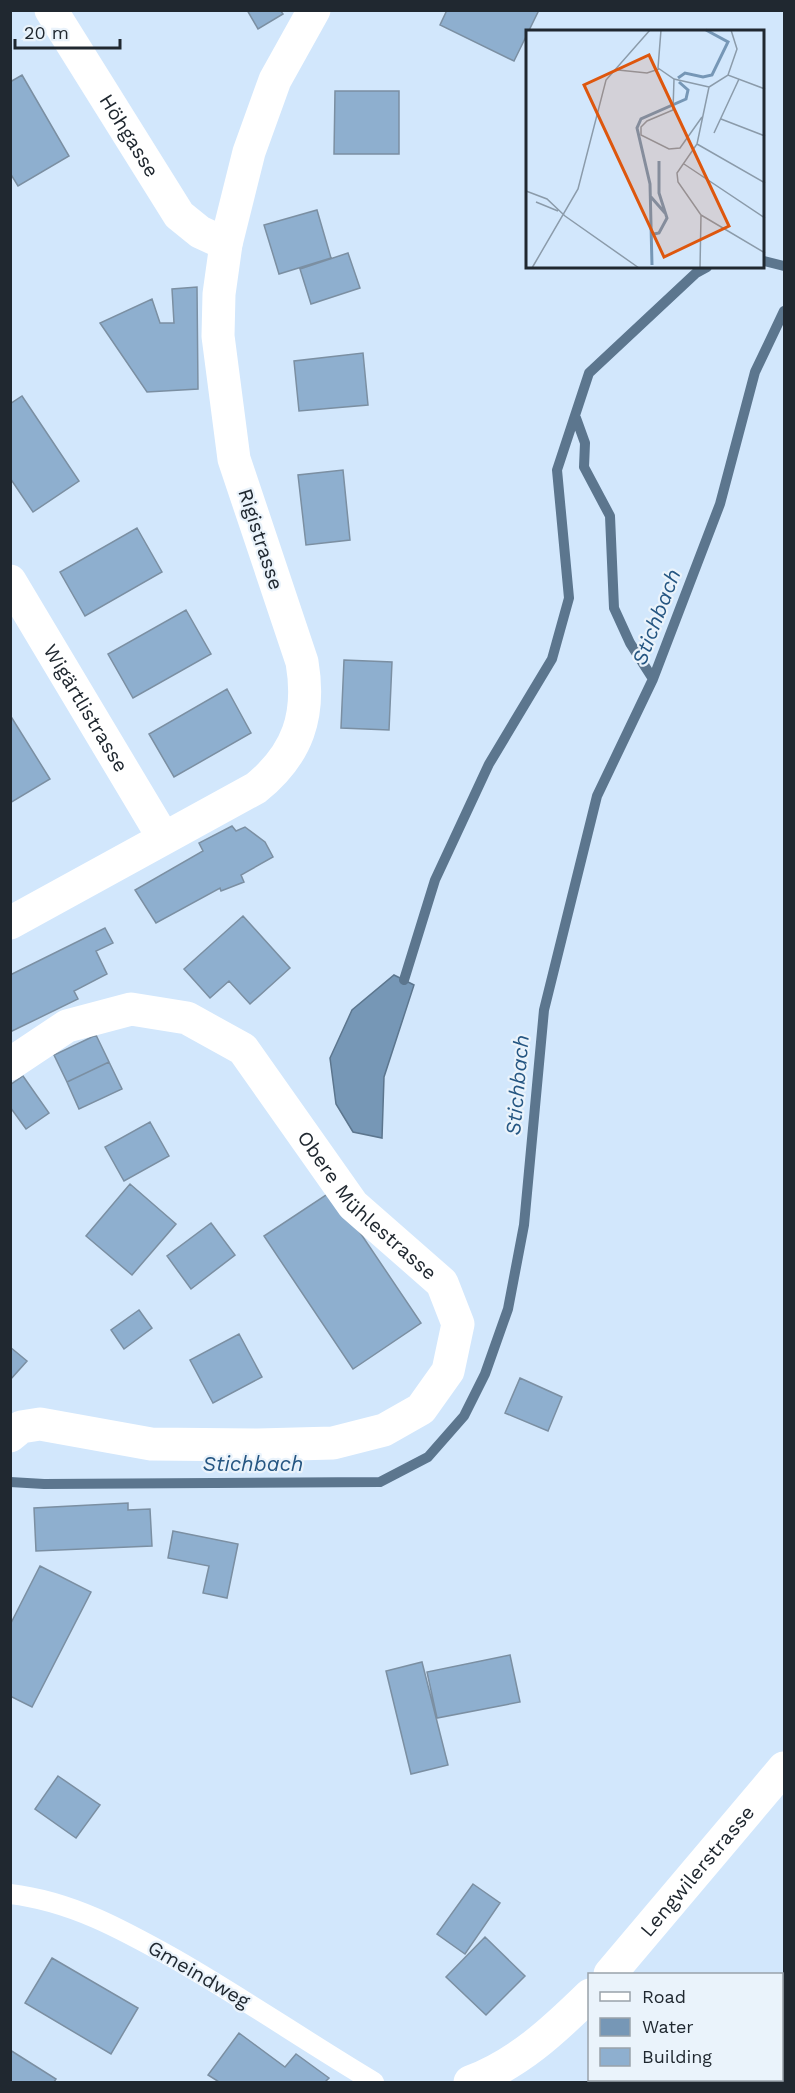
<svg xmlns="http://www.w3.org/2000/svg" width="795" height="2093" font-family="'Work Sans',sans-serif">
<rect width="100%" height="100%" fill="#d2e7fc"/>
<!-- water -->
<path fill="#7697b6" stroke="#5c768e" stroke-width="1.5" d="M 394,975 L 414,985 L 384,1077 L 382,1138 L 353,1132 L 336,1104 L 330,1058 L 352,1010 Z"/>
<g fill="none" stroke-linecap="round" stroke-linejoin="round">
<!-- stream -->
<path stroke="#5c768e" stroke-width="10" d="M 764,261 L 784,266
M 576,418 L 585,443 L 584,467 L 610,516 L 614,608 L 630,643 L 653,679
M 404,980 L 435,880 L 489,764 L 552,659 L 569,598 L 557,470 L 589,373 L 696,273 L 707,267
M 10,1482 L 44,1484 L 380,1482 L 428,1457 L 464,1416 L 485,1374 L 508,1309 L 524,1225 L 544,1010 L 597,796 L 653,679 L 720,504 L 755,372 L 784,311"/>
</g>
<!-- building -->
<path fill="#8eafcf" stroke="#7b8fa2" stroke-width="1.5" d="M 247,10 L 280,10 L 283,14 L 258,29 Z
M 447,10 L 539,10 L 514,61 L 440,25 Z
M 22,75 L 69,156 L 18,186 L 10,173 L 10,82 Z
M 335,91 L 399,91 L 399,154 L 334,154 Z
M 317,210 L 331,258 L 279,274 L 264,225 Z
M 348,253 L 360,288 L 311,304 L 300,269 Z
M 197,287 L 198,389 L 147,392 L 100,323 L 152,299 L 160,323 L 174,323 L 172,289 Z
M 363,353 L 368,405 L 299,411 L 294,361 Z
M 22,396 L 79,481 L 33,512 L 10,478 L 10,404 Z
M 343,470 L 350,540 L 306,545 L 298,475 Z
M 137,528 L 162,572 L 85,616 L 60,572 Z
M 186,610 L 211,654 L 133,698 L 108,654 Z
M 344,660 L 392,662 L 389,730 L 341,728 Z
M 227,689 L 251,733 L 174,777 L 149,734 Z
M 10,715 L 50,779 L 10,803 Z
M 232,826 L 236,831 L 245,827 L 265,842 L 273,857 L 241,875 L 244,882 L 221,891 L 220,888 L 156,923 L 135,890 L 203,851 L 199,843 Z
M 243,916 L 290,968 L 250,1004 L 229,981 L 210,998 L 184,969 Z
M 105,928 L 113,943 L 96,951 L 107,974 L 74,991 L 78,999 L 10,1032 L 10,975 Z
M 96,1035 L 109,1062 L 67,1082 L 54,1055 Z
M 109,1062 L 122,1089 L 79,1109 L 67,1082 Z
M 23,1076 L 49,1113 L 26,1129 L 10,1107 L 10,1085 Z
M 150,1122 L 169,1156 L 124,1181 L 105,1147 Z
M 130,1184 L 176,1224 L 132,1275 L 86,1236 Z
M 332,1191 L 421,1323 L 353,1369 L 264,1236 Z
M 211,1223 L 235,1255 L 191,1289 L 167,1256 Z
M 139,1310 L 152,1328 L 124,1349 L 111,1330 Z
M 239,1334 L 262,1377 L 213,1403 L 190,1360 Z
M 10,1347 L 27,1361 L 10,1380 Z
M 520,1378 L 562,1397 L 548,1431 L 505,1413 Z
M 128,1503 L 128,1510 L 150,1509 L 152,1546 L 36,1551 L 34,1508 Z
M 173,1531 L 238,1544 L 227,1598 L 203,1593 L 209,1566 L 168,1558 Z
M 40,1566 L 91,1592 L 32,1707 L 10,1696 L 10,1625 Z
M 510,1655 L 520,1702 L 437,1718 L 427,1672 Z
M 422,1662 L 448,1765 L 411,1774 L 386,1671 Z
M 58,1776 L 100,1805 L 76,1838 L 35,1809 Z
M 473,1884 L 500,1903 L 465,1954 L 437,1934 Z
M 485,1937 L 525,1976 L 486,2015 L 446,1977 Z
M 52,1958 L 138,2008 L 111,2054 L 25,2003 Z
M 239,2033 L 285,2067 L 296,2054 L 329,2078 L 325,2082 L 219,2082 L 208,2075 Z
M 10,2050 L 56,2079 L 54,2082 L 10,2082 Z"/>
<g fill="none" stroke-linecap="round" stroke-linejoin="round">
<!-- service -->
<path stroke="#fff" stroke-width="20" d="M 10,1894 C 71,1901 123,1930 175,1959 C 243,1998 307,2042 374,2082"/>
<!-- minor -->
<g stroke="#fff" stroke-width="33">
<path id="s1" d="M 51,10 L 179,215 L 200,232 L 226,244"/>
<path id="s2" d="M 10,581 L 163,837"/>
<path d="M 10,923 L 256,788 C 298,754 311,715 302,662 L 234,459 L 218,336 L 219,294 L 226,244 L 249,152 L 275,80 L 314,10"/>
<path id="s3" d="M 10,1064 L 67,1026 L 131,1009 L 187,1018 L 243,1049 L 353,1205 L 442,1283 L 458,1324 L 448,1371 L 421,1409 L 384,1430 L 333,1443 L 258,1445 L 151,1444 L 40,1424 L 21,1427 L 10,1436"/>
</g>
<!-- tertiary -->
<g stroke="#fff" stroke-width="33">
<path id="s4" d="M 610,1974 L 784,1768"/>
<path d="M 470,2082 C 518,2064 553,2031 590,1995"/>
</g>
</g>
<g text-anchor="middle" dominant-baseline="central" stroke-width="4.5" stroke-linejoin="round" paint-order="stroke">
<!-- street labels -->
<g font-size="20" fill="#202830" stroke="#eaf3fb">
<text stroke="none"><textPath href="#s1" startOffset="148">Höhgasse</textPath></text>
<text transform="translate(261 539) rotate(72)">Rigistrasse</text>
<text stroke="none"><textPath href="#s2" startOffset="148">Wigärtlistrasse</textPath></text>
<text stroke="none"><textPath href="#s3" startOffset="456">Obere Mühlestrasse</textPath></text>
<text stroke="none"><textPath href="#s4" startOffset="135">Lengwilerstrasse</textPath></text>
<text transform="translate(199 1974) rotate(30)">Gmeindweg</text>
</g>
<!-- water labels -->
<g font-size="21" font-style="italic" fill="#255682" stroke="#eaf3fb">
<text transform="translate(656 617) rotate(-69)">Stichbach</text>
<text transform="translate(517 1085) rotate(-85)">Stichbach</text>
<text x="253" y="1463">Stichbach</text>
</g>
</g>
<!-- overview -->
<g transform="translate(526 30)">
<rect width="238" height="238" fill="#d2e7fc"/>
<path fill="none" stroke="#7697b6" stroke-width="3" d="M 152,48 L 159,43 L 177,47 L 186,45 L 202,12 L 180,0M 125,167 L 139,183M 128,204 L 133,203 L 141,188 L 133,163 L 133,131M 126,235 L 124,154 L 111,98 L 115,89 L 160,69 L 162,60 L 153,52"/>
<path fill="none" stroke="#8b9baa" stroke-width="1.5" d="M 135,0 L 132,38 L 148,49 L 183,57M 92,40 L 121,43 L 133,39M 202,45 L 211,19 L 205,0M 148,49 L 147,80 L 121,91 L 115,97 L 115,105 L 143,119 L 154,118 L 176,87M 195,89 L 239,106M 188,103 L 213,49M 171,114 L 239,153M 158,134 L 239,188M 0,161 L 21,169 L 39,186 L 113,238M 10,172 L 32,181M 175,185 L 239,223M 6,238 L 52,159 L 80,50 L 124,0M 174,238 L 175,185 L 152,152 L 151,143 L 171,114 L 183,57 L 202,45 L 239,59"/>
<path fill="#de570e" fill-opacity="0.15" stroke="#de570e" stroke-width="3" d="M 123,25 L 203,196 L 138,227 L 58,55 Z"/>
<rect width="238" height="238" fill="none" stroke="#202830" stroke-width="3"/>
</g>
<!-- border -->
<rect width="795" height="2093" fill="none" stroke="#202830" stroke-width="24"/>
<!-- legend -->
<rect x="588" y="1973" width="195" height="108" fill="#eaf3fb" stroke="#99a2aa" stroke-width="1.5"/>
<rect x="600" y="1992" width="30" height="9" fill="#ffffff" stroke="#99a2aa" stroke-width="1.5"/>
<text x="642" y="2003" font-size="18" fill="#202830">Road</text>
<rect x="600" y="2018" width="30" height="18" fill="#7697b6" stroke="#99a2aa" stroke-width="1.5"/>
<text x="642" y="2033" font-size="18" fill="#202830">Water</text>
<rect x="600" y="2048" width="30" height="18" fill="#8eafcf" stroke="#99a2aa" stroke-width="1.5"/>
<text x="642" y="2063" font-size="18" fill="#202830">Building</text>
<!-- scale -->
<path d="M15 39v9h105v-9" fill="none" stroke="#202830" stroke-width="3"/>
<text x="24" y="39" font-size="18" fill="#202830" stroke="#eaf3fb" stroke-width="4.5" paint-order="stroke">20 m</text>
</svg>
